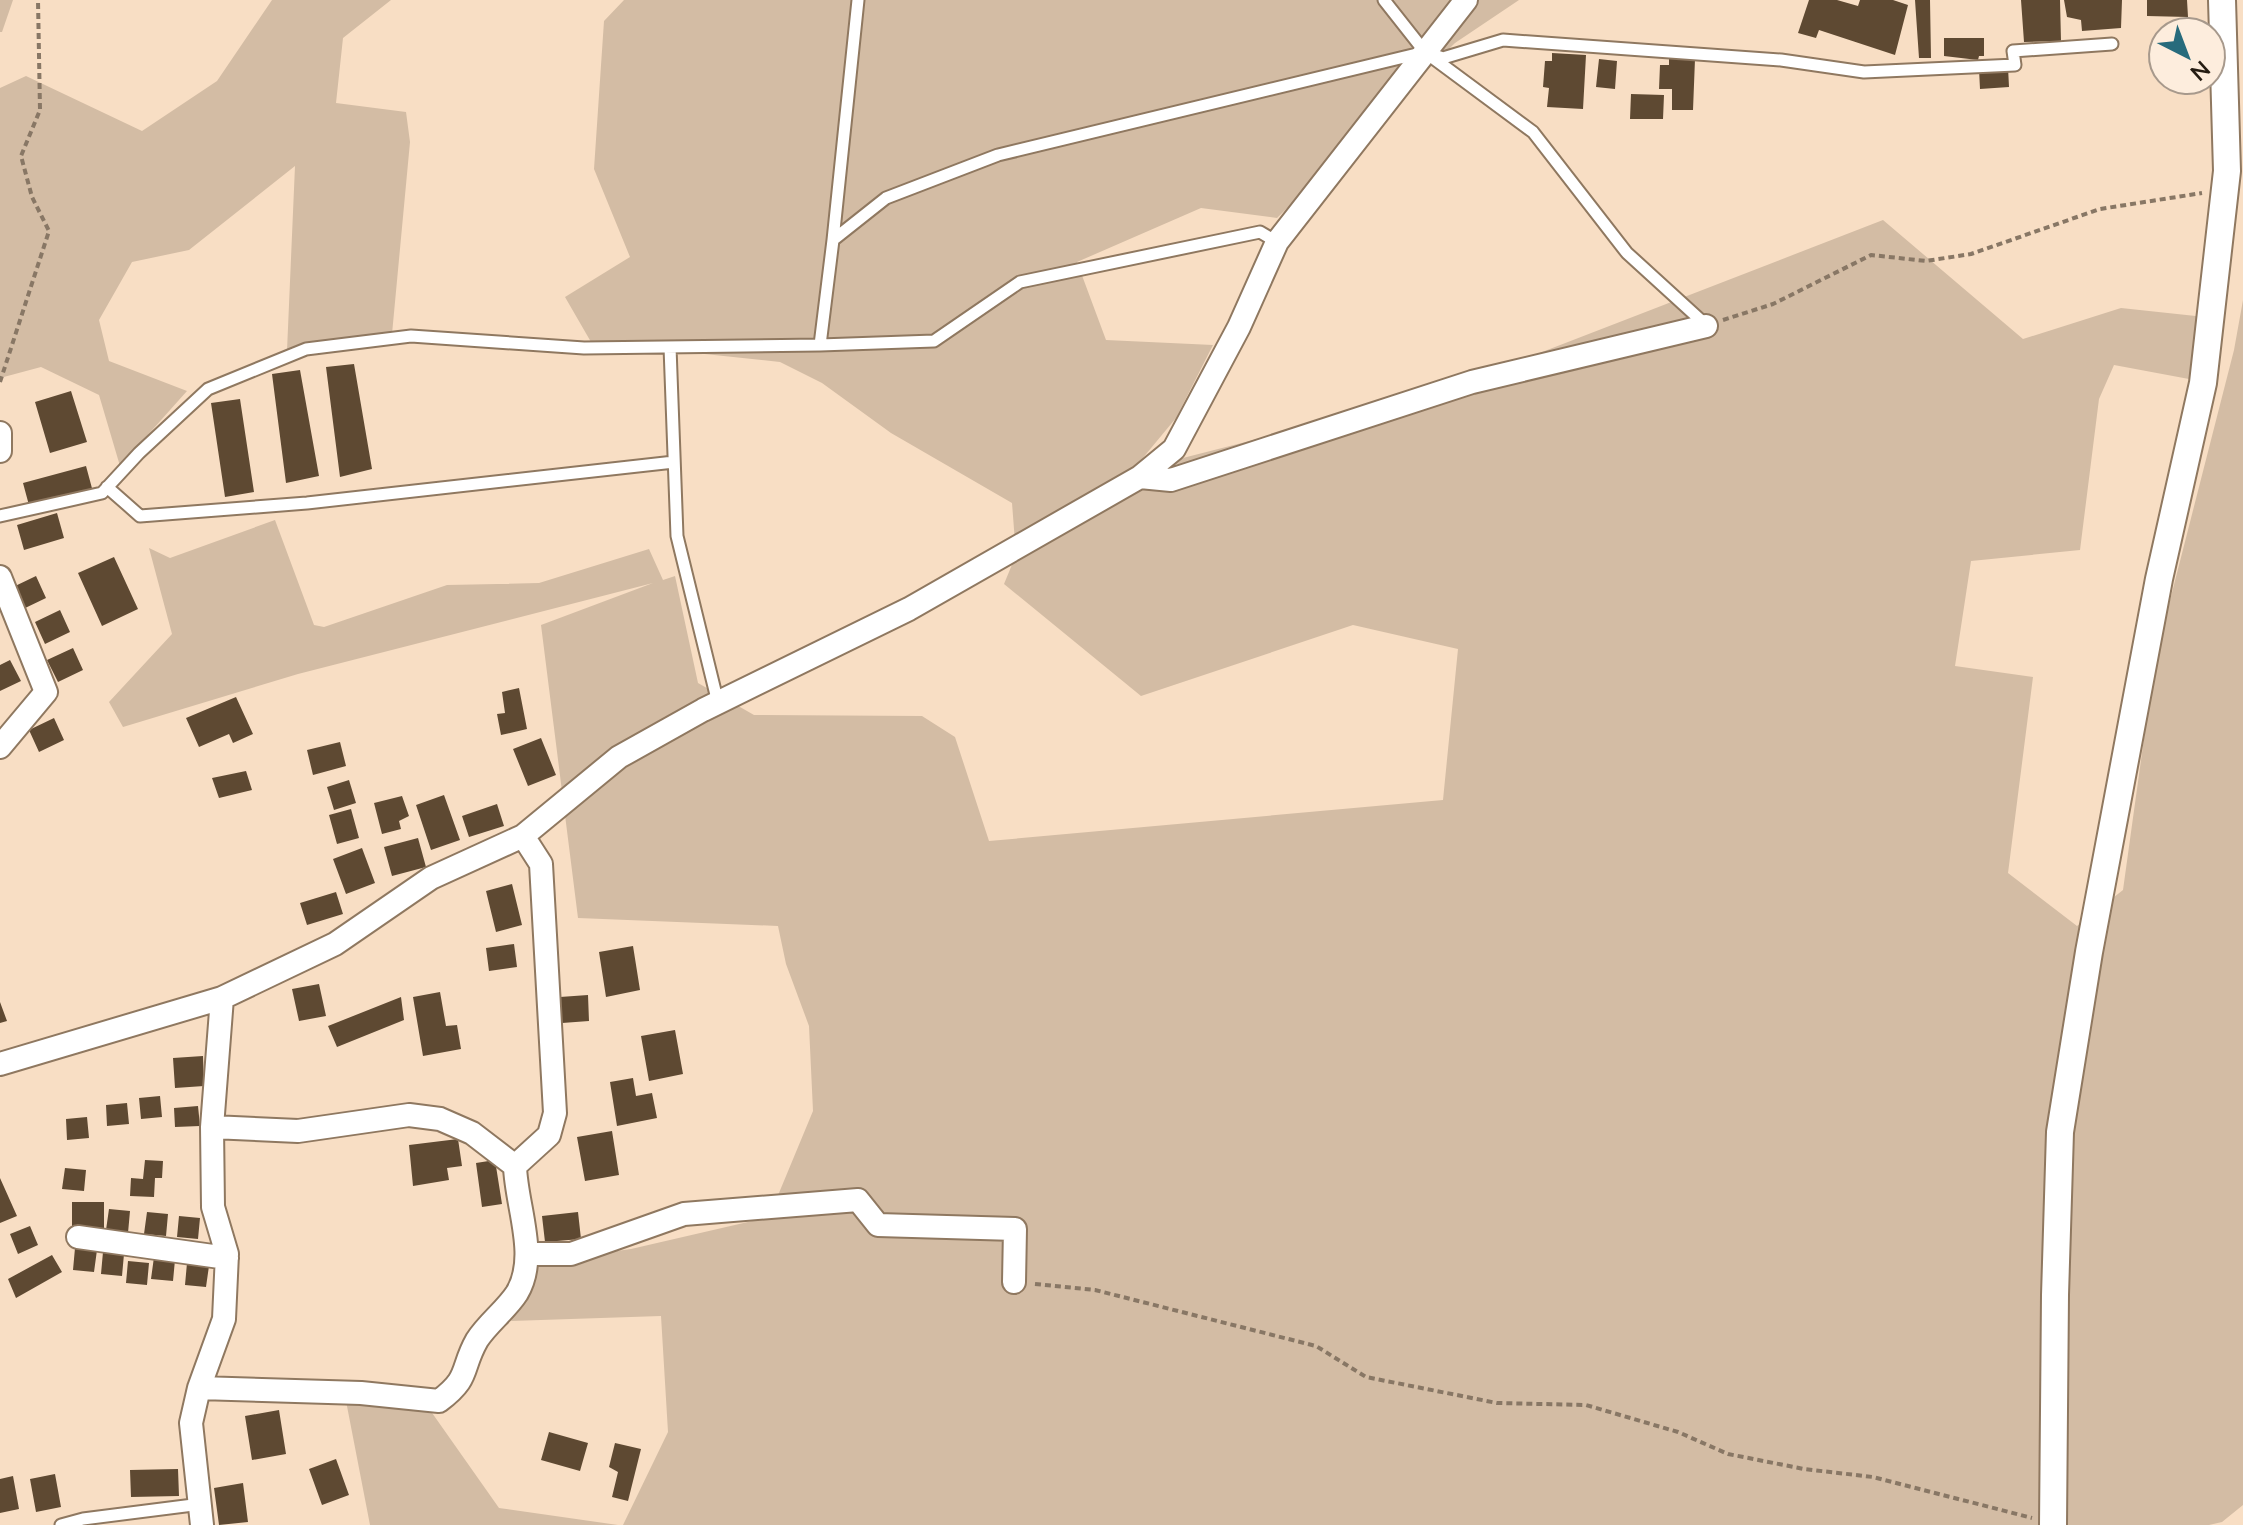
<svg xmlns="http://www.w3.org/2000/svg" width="2243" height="1525" font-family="Lato,sans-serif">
<rect width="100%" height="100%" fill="#f8dec4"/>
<!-- green -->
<path fill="#d3bca4" d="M 0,0 L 13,0 L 2,32 L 0,32 Z
M 272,0 L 391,0 L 343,38 L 336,103 L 406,112 L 410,142 L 392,334 L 287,351 L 295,166 L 189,250 L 132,262 L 99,320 L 109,361 L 187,391 L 120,466 L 99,395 L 41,367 L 0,378 L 0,88 L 26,76 L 142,131 L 217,81 Z
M 624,0 L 1519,0 L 1455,43 L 1277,218 L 1201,208 L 1077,262 L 1106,340 L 1213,345 L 1176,418 L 1132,471 L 1434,394 L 1883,220 L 2023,339 L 2121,308 L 2205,317 L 2189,379 L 2114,365 L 2099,399 L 2080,550 L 1971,561 L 1955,666 L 2033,677 L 2008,873 L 2077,926 L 2123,890 L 2155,659 L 2234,350 L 2243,300 L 2243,1505 L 2222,1522 L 2209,1525 L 623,1525 L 668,1432 L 661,1316 L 511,1321 L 539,1262 L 631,1249 L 769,1217 L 813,1111 L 809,1026 L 786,964 L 778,926 L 578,918 L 541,625 L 653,583 L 298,674 L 123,727 L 109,702 L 172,634 L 149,548 L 170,558 L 275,520 L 314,625 L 324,627 L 447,585 L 539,583 L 649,549 L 663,580 L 675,576 L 698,683 L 754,715 L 922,716 L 955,737 L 989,841 L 1443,800 L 1458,649 L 1353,625 L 1141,696 L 1004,584 L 1016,555 L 1012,503 L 891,433 L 822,383 L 780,362 L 591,342 L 565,297 L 630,257 L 594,169 L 604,21 Z
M 346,1401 L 430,1410 L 499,1508 L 618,1525 L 370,1525 Z"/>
<!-- building -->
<path fill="#5e4932" d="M 1809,0 L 1837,0 L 1858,6 L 1860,0 L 1893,0 L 1908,5 L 1895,55 L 1819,30 L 1816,38 L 1798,33 Z
M 1915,0 L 1930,0 L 1931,58 L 1919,58 Z
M 2021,0 L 2060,0 L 2061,41 L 2024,42 Z
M 2064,0 L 2122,0 L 2121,28 L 2082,31 L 2081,20 L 2067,17 Z
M 2147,0 L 2187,0 L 2188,17 L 2147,16 Z
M 1944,38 L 1984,38 L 1984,56 L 1979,56 L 1978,60 L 1944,56 Z
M 1552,53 L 1586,55 L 1583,109 L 1547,107 L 1549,88 L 1543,87 L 1545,61 L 1552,61 Z
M 1669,58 L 1695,59 L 1693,110 L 1672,110 L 1672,89 L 1659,89 L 1660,65 L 1669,65 Z
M 1599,59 L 1617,61 L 1615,89 L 1596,87 Z
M 2008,67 L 2009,87 L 1980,89 L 1979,69 Z
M 1631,94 L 1664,95 L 1663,119 L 1630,119 Z
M 354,364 L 372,469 L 340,477 L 326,367 Z
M 300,370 L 319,476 L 286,483 L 272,374 Z
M 71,391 L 87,442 L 50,453 L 35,402 Z
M 240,399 L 254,492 L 225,497 L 211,403 Z
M 86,466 L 93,492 L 30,509 L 23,483 Z
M 57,513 L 64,538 L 24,550 L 17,525 Z
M 114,557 L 138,609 L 102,626 L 78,573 Z
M 36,576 L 46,598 L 21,610 L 11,588 Z
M 60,610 L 70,632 L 45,644 L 35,622 Z
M 73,648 L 83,670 L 58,682 L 47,660 Z
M 10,660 L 21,681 L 0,691 L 0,665 Z
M 519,688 L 527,729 L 501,735 L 497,714 L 505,713 L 502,692 Z
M 236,697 L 253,734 L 233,743 L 229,734 L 199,747 L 186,718 Z
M 54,718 L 64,740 L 39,752 L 29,730 Z
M 541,738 L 556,775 L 528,786 L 513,749 Z
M 340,742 L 346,766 L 313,775 L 307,750 Z
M 246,771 L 252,790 L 219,798 L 212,778 Z
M 349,780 L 356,803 L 334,810 L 327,787 Z
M 444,795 L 460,840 L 431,850 L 416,805 Z
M 402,796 L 409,816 L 399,821 L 401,829 L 382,834 L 374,803 Z
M 497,804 L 504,826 L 469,837 L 462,816 Z
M 351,809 L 359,838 L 337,844 L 329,815 Z
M 418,838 L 426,867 L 392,876 L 384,847 Z
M 362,848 L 375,883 L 346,894 L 333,859 Z
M 512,884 L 522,925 L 496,932 L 486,891 Z
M 336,892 L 343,914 L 307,925 L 300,903 Z
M 514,944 L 517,967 L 489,971 L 486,948 Z
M 633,946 L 640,990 L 606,997 L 599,952 Z
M 319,984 L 326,1016 L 299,1021 L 292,989 Z
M 440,992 L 446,1026 L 457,1025 L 461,1049 L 423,1056 L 413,997 Z
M 588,995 L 589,1021 L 562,1023 L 560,997 Z
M 401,997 L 404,1020 L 337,1047 L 328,1026 Z
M 0,1002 L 7,1021 L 0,1023 Z
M 675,1030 L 683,1074 L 649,1081 L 641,1036 Z
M 203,1056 L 204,1086 L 175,1088 L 173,1058 Z
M 633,1078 L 636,1096 L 652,1093 L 657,1118 L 617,1126 L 610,1082 Z
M 160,1096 L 162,1117 L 141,1119 L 139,1098 Z
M 127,1103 L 129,1124 L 107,1126 L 106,1105 Z
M 198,1106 L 200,1126 L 175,1127 L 174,1108 Z
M 87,1117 L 89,1138 L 67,1140 L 66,1119 Z
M 612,1131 L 619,1175 L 585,1181 L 577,1137 Z
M 458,1139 L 462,1166 L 447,1168 L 449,1180 L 413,1186 L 409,1145 Z
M 145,1160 L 163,1161 L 162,1178 L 155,1178 L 154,1197 L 130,1196 L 131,1178 L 143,1179 Z
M 495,1160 L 502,1204 L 482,1207 L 476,1163 Z
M 65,1168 L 86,1170 L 84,1191 L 62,1189 Z
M 0,1178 L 17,1216 L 0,1223 Z
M 72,1202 L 104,1202 L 104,1228 L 72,1228 Z
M 109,1209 L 130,1211 L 128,1233 L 106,1230 Z
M 147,1212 L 168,1214 L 166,1236 L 144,1234 Z
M 578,1212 L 581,1239 L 545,1242 L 542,1216 Z
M 179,1216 L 200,1218 L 198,1239 L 177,1237 Z
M 30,1226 L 38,1245 L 18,1254 L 10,1234 Z
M 75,1248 L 97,1250 L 94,1272 L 73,1270 Z
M 103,1252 L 124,1254 L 122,1276 L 101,1274 Z
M 52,1255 L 62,1272 L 16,1298 L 8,1279 Z
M 154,1257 L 175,1260 L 173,1281 L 151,1279 Z
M 128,1261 L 149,1263 L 147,1285 L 126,1283 Z
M 187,1263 L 209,1266 L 206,1287 L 185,1285 Z
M 279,1410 L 286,1454 L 252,1460 L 245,1416 Z
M 549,1432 L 588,1443 L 580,1471 L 541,1460 Z
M 615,1443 L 641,1449 L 628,1501 L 612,1497 L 618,1472 L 609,1467 Z
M 336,1459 L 349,1495 L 322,1505 L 309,1469 Z
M 178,1469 L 179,1496 L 131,1497 L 130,1470 Z
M 55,1474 L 61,1507 L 36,1512 L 30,1479 Z
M 13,1476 L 19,1509 L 0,1513 L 0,1479 Z
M 243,1483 L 248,1522 L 219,1525 L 214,1488 Z"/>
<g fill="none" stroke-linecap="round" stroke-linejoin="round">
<!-- service casing -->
<g stroke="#8f7860" stroke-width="15">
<path id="service" d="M 1384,0 L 1425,52 L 1533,132 L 1627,253 L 1706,325
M 833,240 L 858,0
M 1277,242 L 1260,232 L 1020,282 L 934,341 L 820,345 L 833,240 L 886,198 L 998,155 L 1425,52 L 1443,58 L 1503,40 L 1781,60 L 1864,72 L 2015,65 L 2013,51 L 2112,44
M 670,347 L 677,536 L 718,703
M 107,487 L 140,516 L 307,503 L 674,462
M 0,516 L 102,493 L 139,453 L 208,389 L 306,349 L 411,336 L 584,348 L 820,345
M 61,1525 L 83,1519 L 201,1504"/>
</g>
<!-- minor casing -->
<g stroke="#8f7860" stroke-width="26">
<path id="minor" d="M 0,433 L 0,451
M 1140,477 L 1171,480 L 1472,382 L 1706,326
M 0,577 L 46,692 L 0,747
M 0,1064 L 222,998 L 335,944 L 431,878 L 523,836 L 619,757 L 703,710 L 909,609 L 1140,477 L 1174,449 L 1239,327 L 1277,242 L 1466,0
M 212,1127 L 298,1131 L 409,1115 L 440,1119 L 472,1133 L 515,1166
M 78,1237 L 227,1258
M 527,1254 L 571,1254 L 684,1214 L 858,1200 L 878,1225 L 1015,1229 L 1014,1282
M 199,1388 L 361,1393 L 439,1401 C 471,1377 460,1370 477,1340 C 488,1323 506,1310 517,1293 C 539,1256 516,1206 515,1166 L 549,1135 L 555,1113 L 541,864 L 523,836
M 202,1525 L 191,1423 L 199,1388 L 224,1319 L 227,1254 L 213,1207 L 212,1127 L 222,998"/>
</g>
<!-- tertiary casing -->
<g stroke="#8f7860" stroke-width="30">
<path id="tertiary" d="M 2053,1525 L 2055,1295 L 2060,1132 L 2089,952 L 2159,579 L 2203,383 L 2227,171 L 2222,0"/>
</g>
<!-- path -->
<path stroke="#887765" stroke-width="4" stroke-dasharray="6 4" stroke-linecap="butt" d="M 1723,320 L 1773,304 L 1871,255 L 1926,261 L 1971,254 L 2100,209 L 2202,193
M 0,382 L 49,231 L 32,197 L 21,156 L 40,110 L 38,0
M 1035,1284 L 1095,1290 L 1316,1346 L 1366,1377 L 1497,1403 L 1586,1405 L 1678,1432 L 1728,1454 L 1804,1469 L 1873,1477 L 2032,1518"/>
<!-- service -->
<use href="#service" stroke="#fff" stroke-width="11"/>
<!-- minor -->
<use href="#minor" stroke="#fff" stroke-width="22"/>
<!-- tertiary -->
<use href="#tertiary" stroke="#fff" stroke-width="26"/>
</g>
<!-- north arrow -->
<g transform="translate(2187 56) rotate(138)"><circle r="38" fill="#fdeddd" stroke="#a7998c" stroke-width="2"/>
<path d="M0-6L14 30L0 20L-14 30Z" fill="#276b7c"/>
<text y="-12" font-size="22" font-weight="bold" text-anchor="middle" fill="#251c12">N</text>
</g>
</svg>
